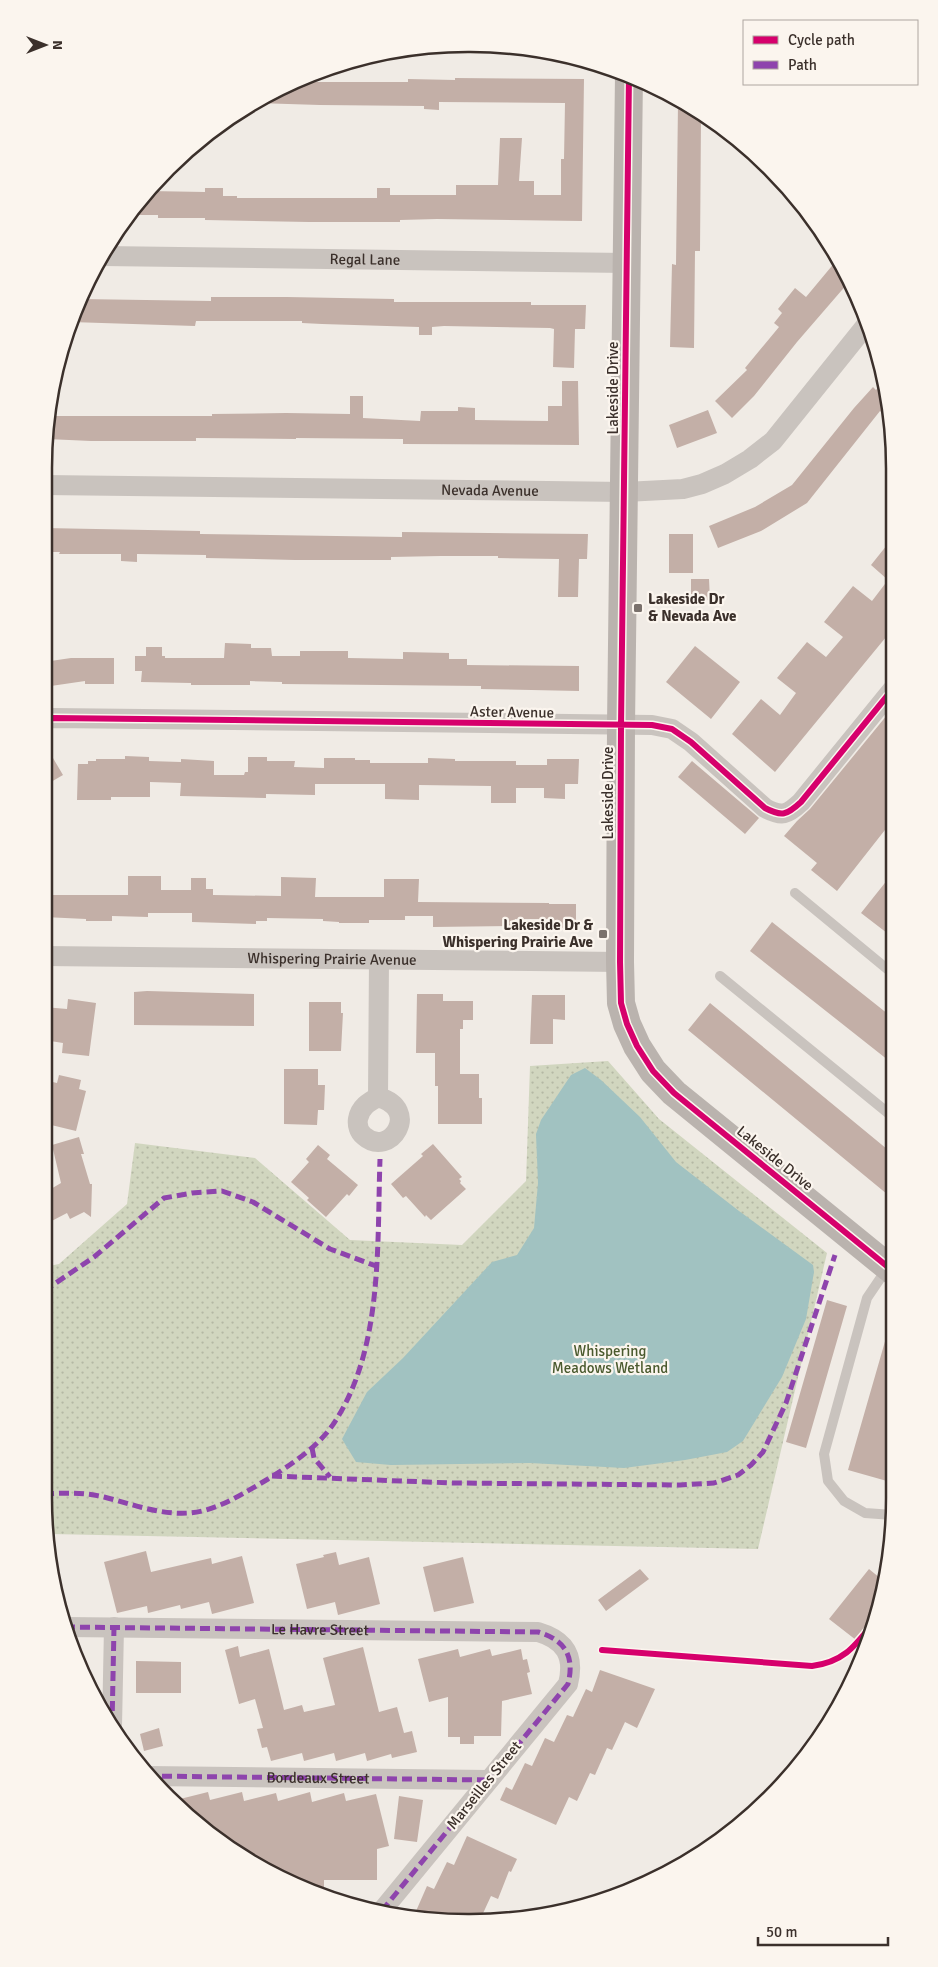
<svg xmlns="http://www.w3.org/2000/svg" width="938" height="1967" font-family="Signika,sans-serif">
<defs>
<pattern id="park-dots" width="8" height="8" patternUnits="userSpaceOnUse" patternTransform="scale(1.25)"><rect width="8" height="8" fill="#d1d6bf"/><path d="M2 2h.1M6 6h.1" fill="none" stroke="#b4b8a4" stroke-width="1.8" stroke-linecap="round"/></pattern>
</defs>
<rect width="100%" height="100%" fill="#f0ebe5"/>
<!-- park -->
<path fill="url(#park-dots)" d="M 608,1061 L 659,1119 L 827,1253 L 758,1549 L 50,1534 L 44,1498 L 44,1267 L 59,1264 L 127,1204 L 135,1143 L 255,1158 L 350,1240 L 462,1245 L 526,1181 L 530,1066 Z"/>
<!-- water -->
<path fill="#a1c2c1" d="M 585,1068 L 601,1080 L 640,1117 L 676,1162 L 739,1211 L 813,1265 L 814,1272 L 806,1319 L 782,1377 L 743,1441 L 727,1452 L 685,1460 L 624,1468 L 530,1463 L 391,1465 L 356,1462 L 342,1439 L 367,1392 L 403,1358 L 492,1262 L 517,1255 L 534,1228 L 538,1183 L 536,1134 L 541,1120 L 571,1075 Z"/>
<!-- building -->
<path fill="#c3afa7" d="M 455,78 L 584,79 L 582,221 L 437,219 L 400,220 L 400,222 L 309,222 L 205,220 L 205,218 L 158,218 L 158,215 L 130,215 L 149,191 L 205,192 L 205,188 L 223,188 L 223,196 L 237,196 L 237,198 L 377,198 L 377,188 L 390,188 L 390,195 L 456,195 L 456,185 L 498,185 L 500,138 L 522,138 L 519,181 L 534,181 L 534,195 L 561,195 L 561,159 L 564,159 L 565,103 L 439,102 L 439,110 L 424,109 L 424,106 L 320,105 L 256,103 L 296,82 L 408,82 L 408,79 L 455,80 Z
M 678,103 L 701,116 L 700,251 L 695,251 L 694,348 L 670,347 L 672,264 L 676,265 Z
M 836,261 L 848,283 L 797,342 L 754,396 L 732,418 L 715,401 L 747,370 L 745,368 L 779,327 L 774,323 L 782,313 L 778,309 L 795,288 L 806,297 Z
M 211,297 L 287,297 L 394,299 L 394,302 L 531,302 L 531,305 L 586,305 L 585,329 L 575,329 L 574,368 L 553,367 L 554,329 L 550,328 L 444,326 L 432,327 L 432,335 L 419,335 L 419,327 L 322,324 L 302,323 L 302,321 L 196,321 L 195,326 L 71,322 L 80,299 L 211,301 Z
M 562,381 L 578,381 L 579,445 L 403,444 L 403,439 L 296,438 L 296,439 L 196,438 L 196,441 L 91,441 L 47,439 L 49,416 L 212,416 L 212,414 L 286,413 L 350,414 L 350,396 L 363,396 L 363,418 L 420,421 L 421,411 L 458,411 L 458,407 L 475,408 L 475,420 L 548,421 L 548,406 L 562,406 Z
M 882,383 L 891,413 L 891,420 L 880,411 L 807,503 L 761,531 L 718,548 L 709,526 L 755,507 L 792,485 L 854,408 L 873,387 L 876,390 Z
M 708,410 L 717,433 L 677,448 L 669,425 Z
M 44,528 L 200,531 L 200,534 L 402,537 L 402,532 L 588,534 L 587,559 L 579,559 L 578,597 L 558,597 L 559,559 L 498,558 L 498,556 L 441,556 L 391,557 L 391,560 L 295,560 L 206,558 L 206,555 L 137,554 L 137,562 L 121,561 L 121,554 L 59,554 L 60,552 L 44,552 Z
M 669,534 L 693,534 L 693,573 L 669,573 Z
M 891,540 L 891,631 L 775,772 L 732,734 L 761,699 L 780,715 L 796,693 L 777,678 L 807,642 L 826,657 L 843,637 L 824,622 L 853,586 L 872,601 L 888,580 L 871,565 Z
M 691,579 L 709,579 L 710,600 L 691,601 Z
M 225,643 L 251,644 L 251,648 L 271,648 L 272,656 L 300,656 L 300,651 L 348,651 L 348,658 L 403,659 L 403,652 L 449,653 L 449,659 L 467,659 L 467,665 L 579,666 L 579,691 L 481,689 L 481,686 L 282,684 L 282,682 L 250,681 L 250,685 L 191,685 L 191,683 L 141,682 L 142,671 L 135,671 L 135,656 L 146,656 L 146,647 L 162,647 L 162,656 L 165,656 L 165,658 L 224,658 Z
M 695,646 L 740,682 L 711,719 L 666,682 Z
M 71,658 L 114,658 L 114,684 L 85,684 L 85,681 L 44,687 L 44,662 Z
M 892,709 L 892,821 L 837,891 L 811,870 L 817,863 L 784,836 L 797,821 L 810,809 Z
M 125,756 L 149,757 L 149,761 L 181,762 L 181,759 L 214,761 L 214,775 L 244,775 L 245,772 L 248,772 L 248,757 L 267,757 L 267,761 L 295,761 L 294,767 L 324,768 L 324,758 L 355,758 L 355,760 L 370,760 L 370,763 L 428,763 L 428,758 L 455,759 L 455,761 L 516,761 L 516,765 L 547,765 L 547,759 L 579,759 L 578,784 L 565,784 L 565,799 L 544,798 L 544,788 L 516,788 L 516,803 L 491,803 L 491,786 L 419,785 L 419,800 L 385,799 L 385,784 L 315,784 L 315,795 L 266,794 L 266,798 L 180,796 L 181,783 L 150,782 L 150,797 L 111,797 L 111,800 L 77,800 L 78,764 L 88,764 L 88,761 L 96,761 L 96,759 L 125,759 Z
M 53,758 L 63,775 L 44,786 L 44,763 Z
M 692,761 L 759,818 L 745,834 L 678,777 Z
M 892,874 L 892,926 L 887,933 L 861,913 Z
M 128,876 L 161,876 L 161,890 L 191,890 L 191,878 L 206,878 L 206,889 L 213,889 L 213,895 L 281,896 L 281,877 L 316,878 L 315,897 L 384,897 L 384,879 L 419,879 L 418,902 L 549,903 L 549,904 L 576,904 L 576,928 L 548,927 L 548,919 L 515,919 L 515,926 L 433,927 L 433,916 L 405,916 L 405,920 L 369,920 L 369,923 L 339,923 L 339,922 L 323,921 L 323,919 L 267,918 L 267,921 L 256,921 L 256,924 L 192,922 L 192,913 L 148,913 L 148,917 L 112,916 L 112,921 L 86,921 L 86,919 L 44,917 L 44,895 L 128,895 Z
M 772,922 L 893,1018 L 893,1064 L 750,951 Z
M 147,991 L 254,994 L 254,1026 L 134,1025 L 134,992 Z
M 417,994 L 443,994 L 443,1001 L 473,1001 L 473,1020 L 463,1020 L 463,1029 L 460,1029 L 460,1074 L 479,1074 L 479,1098 L 482,1098 L 482,1124 L 438,1124 L 438,1086 L 435,1086 L 435,1053 L 416,1053 Z
M 532,995 L 565,995 L 565,1020 L 553,1019 L 553,1044 L 530,1044 Z
M 68,999 L 96,1003 L 89,1056 L 62,1053 L 63,1043 L 44,1040 L 44,1007 L 67,1009 Z
M 309,1002 L 341,1002 L 341,1013 L 343,1013 L 341,1051 L 309,1051 Z
M 710,1003 L 893,1154 L 893,1199 L 688,1030 Z
M 284,1069 L 318,1069 L 318,1085 L 325,1085 L 324,1110 L 318,1110 L 317,1125 L 284,1124 Z
M 59,1075 L 81,1080 L 79,1089 L 86,1091 L 76,1131 L 47,1124 L 49,1115 L 44,1114 L 44,1080 L 57,1083 Z
M 79,1137 L 84,1154 L 81,1154 L 90,1184 L 92,1184 L 91,1217 L 84,1212 L 70,1219 L 67,1213 L 44,1225 L 44,1193 L 61,1183 L 52,1145 Z
M 433,1144 L 462,1177 L 459,1179 L 461,1181 L 460,1183 L 466,1189 L 431,1220 L 426,1215 L 425,1217 L 406,1196 L 403,1198 L 391,1184 L 423,1156 L 421,1154 Z
M 318,1145 L 330,1155 L 327,1159 L 358,1185 L 349,1196 L 347,1194 L 326,1217 L 307,1200 L 309,1198 L 291,1182 L 309,1162 L 306,1159 Z
M 827,1300 L 847,1306 L 806,1448 L 786,1442 Z
M 890,1324 L 894,1325 L 894,1483 L 848,1470 Z
M 146,1551 L 151,1572 L 211,1558 L 212,1564 L 242,1556 L 254,1603 L 212,1614 L 209,1602 L 181,1609 L 180,1605 L 148,1613 L 147,1606 L 117,1613 L 104,1562 Z
M 336,1552 L 339,1565 L 369,1557 L 380,1604 L 338,1615 L 335,1602 L 307,1609 L 296,1564 L 324,1557 L 323,1555 Z
M 463,1557 L 474,1603 L 434,1612 L 423,1567 Z
M 640,1569 L 649,1579 L 606,1611 L 598,1600 Z
M 869,1569 L 886,1583 L 871,1631 L 866,1627 L 856,1640 L 829,1619 Z
M 238,1646 L 240,1657 L 269,1649 L 284,1710 L 302,1705 L 304,1712 L 335,1705 L 323,1658 L 363,1647 L 379,1712 L 397,1707 L 404,1733 L 412,1731 L 417,1752 L 392,1758 L 391,1754 L 367,1761 L 365,1753 L 336,1761 L 334,1753 L 304,1761 L 302,1753 L 271,1761 L 267,1747 L 262,1748 L 257,1729 L 263,1728 L 255,1699 L 239,1704 L 225,1650 Z
M 458,1649 L 460,1657 L 490,1649 L 492,1656 L 521,1649 L 523,1660 L 527,1659 L 530,1672 L 527,1673 L 532,1694 L 502,1701 L 501,1736 L 474,1736 L 474,1744 L 460,1744 L 460,1737 L 448,1737 L 448,1697 L 429,1702 L 418,1659 Z
M 136,1661 L 181,1662 L 181,1693 L 136,1693 Z
M 600,1670 L 655,1689 L 637,1728 L 625,1722 L 612,1750 L 607,1748 L 595,1775 L 590,1773 L 577,1801 L 569,1797 L 556,1825 L 500,1800 L 506,1787 L 512,1790 L 525,1763 L 532,1766 L 545,1738 L 554,1742 L 567,1715 L 573,1717 L 586,1689 L 592,1692 Z
M 159,1728 L 163,1746 L 144,1751 L 140,1734 Z
M 208,1792 L 210,1800 L 242,1792 L 244,1801 L 276,1793 L 278,1801 L 310,1792 L 312,1802 L 344,1793 L 346,1801 L 376,1794 L 389,1846 L 377,1849 L 377,1880 L 324,1880 L 324,1892 L 257,1866 L 176,1800 Z
M 399,1796 L 423,1800 L 417,1842 L 394,1839 Z
M 467,1836 L 517,1859 L 511,1872 L 509,1871 L 498,1899 L 491,1896 L 479,1922 L 469,1923 L 413,1918 L 427,1886 L 434,1889 L 447,1862 L 454,1865 Z"/>
<g fill="none" stroke-linecap="round" stroke-linejoin="round">
<!-- lane -->
<path stroke="#c9c3be" stroke-width="10" d="M 795,893 L 892,973
M 720,976 L 893,1117
M 888,1267 L 867,1298 L 824,1454 L 828,1481 L 844,1501 L 865,1513 L 893,1515"/>
<!-- street -->
<g stroke="#c9c3be" stroke-width="20">
<path id="s1" d="M 103,256 L 627,263"/>
<path id="s2" d="M 44,485 L 625,492 L 683,489 L 702,484 L 725,474 L 750,459 L 773,441 L 867,324"/>
<path d="M 44,720 L 53,718 L 652,725 L 672,729 L 691,742 L 765,808 C 782,817 787,815 801,802 L 892,690"/>
<path id="s3" d="M 44,956 L 620,962"/>
<path d="M 378,1097 C 422,1109 390,1159 364,1136 C 359,1132 357,1125 358,1119 C 360,1107 369,1102 378,1097 L 379,960"/>
<path id="s4" d="M 65,1627 L 538,1632 C 565,1640 575,1656 568,1684 L 380,1913"/>
<path d="M 112,1726 L 114,1627"/>
<path d="M 147,1776 L 488,1780"/>
</g>
<!-- secondary -->
<path stroke="#bab3ae" stroke-width="28" d="M 629,75 L 621,726 L 620,962 L 621,1003 L 627,1024 L 637,1046 L 653,1071 L 674,1093 L 893,1271"/>
<!-- quiet -->
<g stroke="#8e44ad" stroke-width="5" stroke-dasharray="10 5" stroke-linecap="butt">
<path d="M 44,1291 L 94,1257 L 164,1198 L 192,1193 L 222,1191 L 253,1202 L 330,1249 L 376,1266"/>
<path d="M 312,1448 L 314,1458 L 330,1477"/>
<path d="M 272,1476 L 453,1483 L 680,1485 L 714,1483 L 738,1475 L 751,1465 L 763,1452 L 786,1403 L 835,1255"/>
<path d="M 44,1494 C 64,1493 84,1492 104,1497 C 132,1504 159,1515 189,1513 C 217,1511 244,1493 268,1479 C 292,1464 321,1445 336,1420 C 383,1346 377,1244 380,1159"/>
<path d="M 65,1627 L 538,1632 C 565,1640 575,1656 568,1684 L 380,1913"/>
<path d="M 112,1726 L 114,1627"/>
<path id="s5" d="M 147,1776 L 488,1780"/>
</g>
<!-- cycleway casing -->
<g stroke="#fbf5ee" stroke-width="9">
<path id="cycleway" d="M 629,75 L 621,726 L 620,962 L 621,1003 L 627,1024 L 637,1046 L 653,1071 L 674,1093 L 893,1271
M 44,720 L 53,718 L 652,725 L 672,729 L 691,742 L 765,808 C 782,817 787,815 801,802 L 892,690
M 602,1650 L 812,1666 C 844,1662 855,1646 874,1622"/>
</g>
<!-- cycleway -->
<use href="#cycleway" stroke="#d6006c" stroke-width="6"/>
</g>
<!-- markers -->
<g fill="#7a716c" stroke="#fbf5ee" stroke-width="2">
<rect x="633" y="603" width="10" height="10" rx="2.5"/>
<rect x="598" y="929" width="10" height="10" rx="2.5"/>
</g>
<g text-anchor="middle" dominant-baseline="central" stroke-width="4.5" stroke-linejoin="round" paint-order="stroke">
<!-- street labels -->
<g font-size="15" fill="#3b302b" stroke="#fbf5ee">
<text stroke="none"><textPath href="#s1" startOffset="262">Regal Lane</textPath></text>
<text transform="translate(613 388) rotate(-90)">Lakeside Drive</text>
<text stroke="none"><textPath href="#s2" startOffset="446">Nevada Avenue</textPath></text>
<text transform="translate(512 712) rotate(1)">Aster Avenue</text>
<text transform="translate(608 793) rotate(-90)">Lakeside Drive</text>
<text stroke="none"><textPath href="#s3" startOffset="288">Whispering Prairie Avenue</textPath></text>
<text transform="translate(775 1158) rotate(39)">Lakeside Drive</text>
<text stroke="none"><textPath href="#s4" startOffset="255">Le Havre Street</textPath></text>
<text stroke="none"><textPath href="#s5" startOffset="171">Bordeaux Street</textPath></text>
<text transform="translate(484 1785) rotate(-51)">Marseilles Street</text>
</g>
<!-- poi labels -->
<g font-size="15" font-weight="bold" fill="#3b302b" stroke="#fbf5ee" text-anchor="start">
<text x="648" y="599">Lakeside Dr<tspan x="648" dy="17">&amp; Nevada Ave</tspan></text>
<text x="593" y="925" text-anchor="end">Lakeside Dr &amp;<tspan x="593" dy="17">Whispering Prairie Ave</tspan></text>
</g>
<!-- park labels -->
<g font-size="15" fill="#4a5a2e" stroke="#fbf5ee">
<text x="610" y="1351">Whispering<tspan x="610" dy="17">Meadows Wetland</tspan></text>
</g>
</g>
<!-- crop -->
<path d="M0 0H938V1967H0ZM468 52H470A416 416 0 0 1 886 468V1498A416 416 0 0 1 470 1914H468A416 416 0 0 1 52 1498V468A416 416 0 0 1 468 52Z" fill="#fbf5ee" fill-rule="evenodd"/>
<path fill="none" stroke="#3b302b" stroke-width="2.5" d="M468 52H470A416 416 0 0 1 886 468V1498A416 416 0 0 1 470 1914H468A416 416 0 0 1 52 1498V468A416 416 0 0 1 468 52Z"/>
<!-- legend -->
<rect x="743" y="20" width="175" height="65" fill="#fbf5ee" stroke="#aea6a0"/>
<rect x="753" y="36" width="25" height="8" fill="#d6006c" stroke="#aea6a0"/>
<text x="788" y="45" font-size="15" fill="#3b302b">Cycle path</text>
<rect x="753" y="61" width="25" height="8" fill="#8e44ad" stroke="#aea6a0"/>
<text x="788" y="70" font-size="15" fill="#3b302b">Path</text>
<!-- north arrow -->
<g transform="translate(45 45) rotate(90)" stroke="#fbf5ee" stroke-width="4" paint-order="stroke">
<path d="M0-4L9 19L0 12L-9 19Z" fill="#3b302b"/>
<text y="-8" font-size="14" font-weight="bold" text-anchor="middle" fill="#3b302b">N</text>
</g>
<!-- scale -->
<path d="M758 1937v8h130v-8" fill="none" stroke="#3b302b" stroke-width="2.5"/>
<text x="766" y="1937" font-size="15" fill="#3b302b" stroke="#fbf5ee" stroke-width="4" paint-order="stroke">50 m</text>
</svg>
